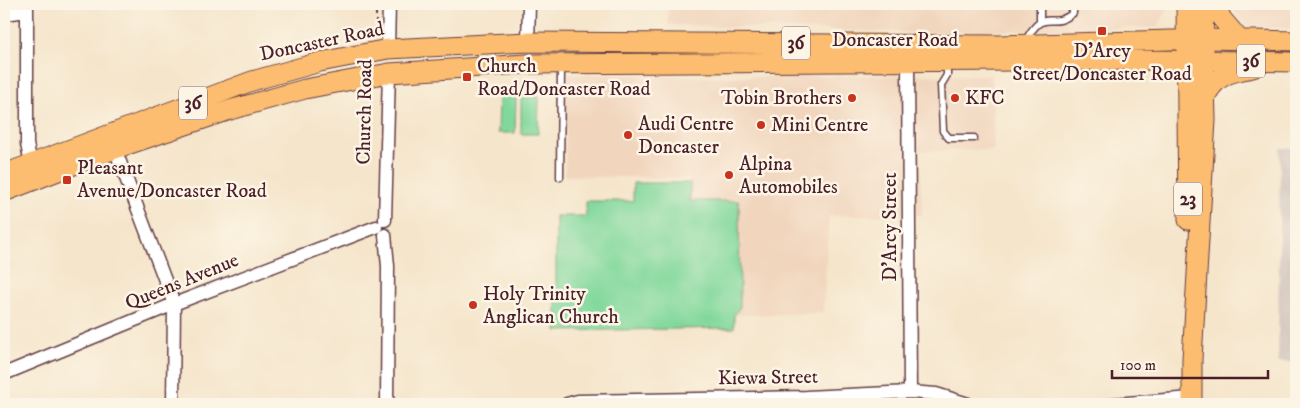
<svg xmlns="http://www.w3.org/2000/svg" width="1300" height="408" font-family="'IM FELL DW Pica',serif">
<rect width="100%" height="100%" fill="#fcf5e5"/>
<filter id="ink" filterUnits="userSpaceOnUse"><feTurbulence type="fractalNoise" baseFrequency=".02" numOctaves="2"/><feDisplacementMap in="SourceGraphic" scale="10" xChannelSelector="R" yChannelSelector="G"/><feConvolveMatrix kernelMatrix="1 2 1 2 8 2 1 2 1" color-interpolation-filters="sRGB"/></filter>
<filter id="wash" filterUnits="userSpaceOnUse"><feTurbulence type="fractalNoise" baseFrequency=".0096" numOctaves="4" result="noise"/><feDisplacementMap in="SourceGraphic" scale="20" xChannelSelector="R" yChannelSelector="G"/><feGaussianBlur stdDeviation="1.12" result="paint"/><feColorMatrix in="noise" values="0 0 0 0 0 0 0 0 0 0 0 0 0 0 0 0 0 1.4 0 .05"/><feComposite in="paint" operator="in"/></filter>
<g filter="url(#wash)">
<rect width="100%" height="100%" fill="#f5e5cb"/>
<!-- built -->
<path fill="#f1d5bd" d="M 668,4 L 1170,4 L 1158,27 L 919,33 L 668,25 Z
M 1231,4 L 1296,4 L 1296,28 L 1242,27 Z
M 567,74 L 725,77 L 992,75 L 994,150 L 920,151 L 922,215 L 829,216 L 823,313 L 734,315 L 740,307 L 739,201 L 690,201 L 689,178 L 565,176 Z"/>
<!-- industrial -->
<path fill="#cec1ba" d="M 1280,148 L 1296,148 L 1296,362 L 1278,362 Z"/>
<!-- green -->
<path fill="#81d89c" stroke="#667c64" d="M 499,96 L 516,96 L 515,133 L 498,133 Z
M 521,97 L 539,97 L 538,134 L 521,134 Z
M 633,183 L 690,183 L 690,201 L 739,201 L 740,307 L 734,315 L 734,328 L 556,331 L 556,216 L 586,216 L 586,201 L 633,201 Z"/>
</g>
<g filter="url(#ink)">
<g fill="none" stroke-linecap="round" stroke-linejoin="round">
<!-- lane casing -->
<g stroke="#643d43" stroke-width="9">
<path id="lane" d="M 1040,20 L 1040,4
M 1025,42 C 1045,4 1050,32 1073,13 L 1073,4
M 947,65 L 947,75 L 941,85 L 943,131 L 949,138 L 974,138
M 560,177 L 561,66"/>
</g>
<!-- street casing -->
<g stroke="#643d43" stroke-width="15">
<path id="street" d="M 27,4 L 27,144 L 31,164
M 4,14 L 27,11
M 528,42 L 529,4
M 388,49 L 389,4
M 908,62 L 910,392
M 115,149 L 174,304 L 173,404
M 385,220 L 389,73
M 385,235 L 388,266 L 387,404
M 4,374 L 174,304 L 376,227
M 567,404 L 578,401 L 806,397 L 910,392 L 936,394 L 968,404
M 1114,404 L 1192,398"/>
</g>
<!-- primary casing -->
<g stroke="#643d43" stroke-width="21">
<path id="primary" d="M 1186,4 L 1188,220
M 1215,4 L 1222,19 L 1240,40
M 1207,94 C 1218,74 1232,72 1253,68
M 4,174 L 252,81 L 320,62 L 388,49 L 528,42 L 1000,45 L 1204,39 L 1296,41
M 4,192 L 115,149 L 230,110 L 305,89 L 389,73 L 526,64 L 1188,60 L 1296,62
M 1192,404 L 1192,359 L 1206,120 L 1203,4"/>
</g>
<!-- path -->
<path stroke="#643d43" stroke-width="2" stroke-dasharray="4 4" stroke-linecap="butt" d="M 376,24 L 376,4"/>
<!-- lane -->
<use href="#lane" stroke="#fff" stroke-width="6"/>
<!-- street -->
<use href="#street" stroke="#fff" stroke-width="12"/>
<!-- primary -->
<use href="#primary" stroke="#fcbd6f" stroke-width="19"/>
</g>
</g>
<!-- markers -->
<g fill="#c8321e" stroke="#fcf5e5" stroke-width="2">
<rect x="1097" y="26" width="10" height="10" rx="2.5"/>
<rect x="462" y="72" width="10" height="10" rx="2.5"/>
<circle cx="852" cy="98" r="5"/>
<circle cx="955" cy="98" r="5"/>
<circle cx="761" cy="125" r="5"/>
<circle cx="628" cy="135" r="5"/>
<circle cx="729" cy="175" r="5"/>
<rect x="62" y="175" width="10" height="10" rx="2.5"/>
<circle cx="473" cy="305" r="5"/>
</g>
<g text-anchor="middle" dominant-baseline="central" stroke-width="5" stroke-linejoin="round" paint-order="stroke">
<!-- shield labels -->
<g fill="#fcf5e5" stroke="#7f5f63" stroke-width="1">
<rect x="782" y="26.5" width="28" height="33" rx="4"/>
<rect x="1237" y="44.5" width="28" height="33" rx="4"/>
<rect x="179" y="86.5" width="28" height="33" rx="4"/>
<rect x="1174" y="182.5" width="28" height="33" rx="4"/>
</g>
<g font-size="19" font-weight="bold" fill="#4a1f2b">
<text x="796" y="43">36</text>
<text x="1251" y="61">36</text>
<text x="193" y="103">36</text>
<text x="1188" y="199">23</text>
</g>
<!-- street labels -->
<g font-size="20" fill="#4a1f2b" stroke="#fcf5e5">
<text x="895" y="40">Doncaster Road</text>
<text transform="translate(322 42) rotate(-12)">Doncaster Road</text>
<text transform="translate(365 112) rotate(-89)">Church Road</text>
<text transform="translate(890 227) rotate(-90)">D'Arcy Street</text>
<text transform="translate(182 282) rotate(-22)">Queens Avenue</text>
<text transform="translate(768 378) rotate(-1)">Kiewa Street</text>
</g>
<!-- poi labels -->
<g font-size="20" fill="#4a1f2b" stroke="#fcf5e5" text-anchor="start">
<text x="1102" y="51" text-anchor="middle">D'Arcy<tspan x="1102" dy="23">Street/Doncaster Road</tspan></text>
<text x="477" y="66">Church<tspan x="477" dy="23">Road/Doncaster Road</tspan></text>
<text x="842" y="98" text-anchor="end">Tobin Brothers</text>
<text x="965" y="98">KFC</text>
<text x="638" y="124">Audi Centre<tspan x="638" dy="23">Doncaster</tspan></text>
<text x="771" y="125">Mini Centre</text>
<text x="739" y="164">Alpina<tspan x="739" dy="23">Automobiles</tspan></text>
<text x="77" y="168">Pleasant<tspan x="77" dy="23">Avenue/Doncaster Road</tspan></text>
<text x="483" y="294">Holy Trinity<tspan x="483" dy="23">Anglican Church</tspan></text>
</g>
</g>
<!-- margin -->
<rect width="1300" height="408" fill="none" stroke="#fcf5e5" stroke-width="20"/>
<!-- scale -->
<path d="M1112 370v8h156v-8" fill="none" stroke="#4a1f2b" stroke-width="2.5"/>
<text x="1120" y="370" font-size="15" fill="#4a1f2b" stroke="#fcf5e5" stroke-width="4" paint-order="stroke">100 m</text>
</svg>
